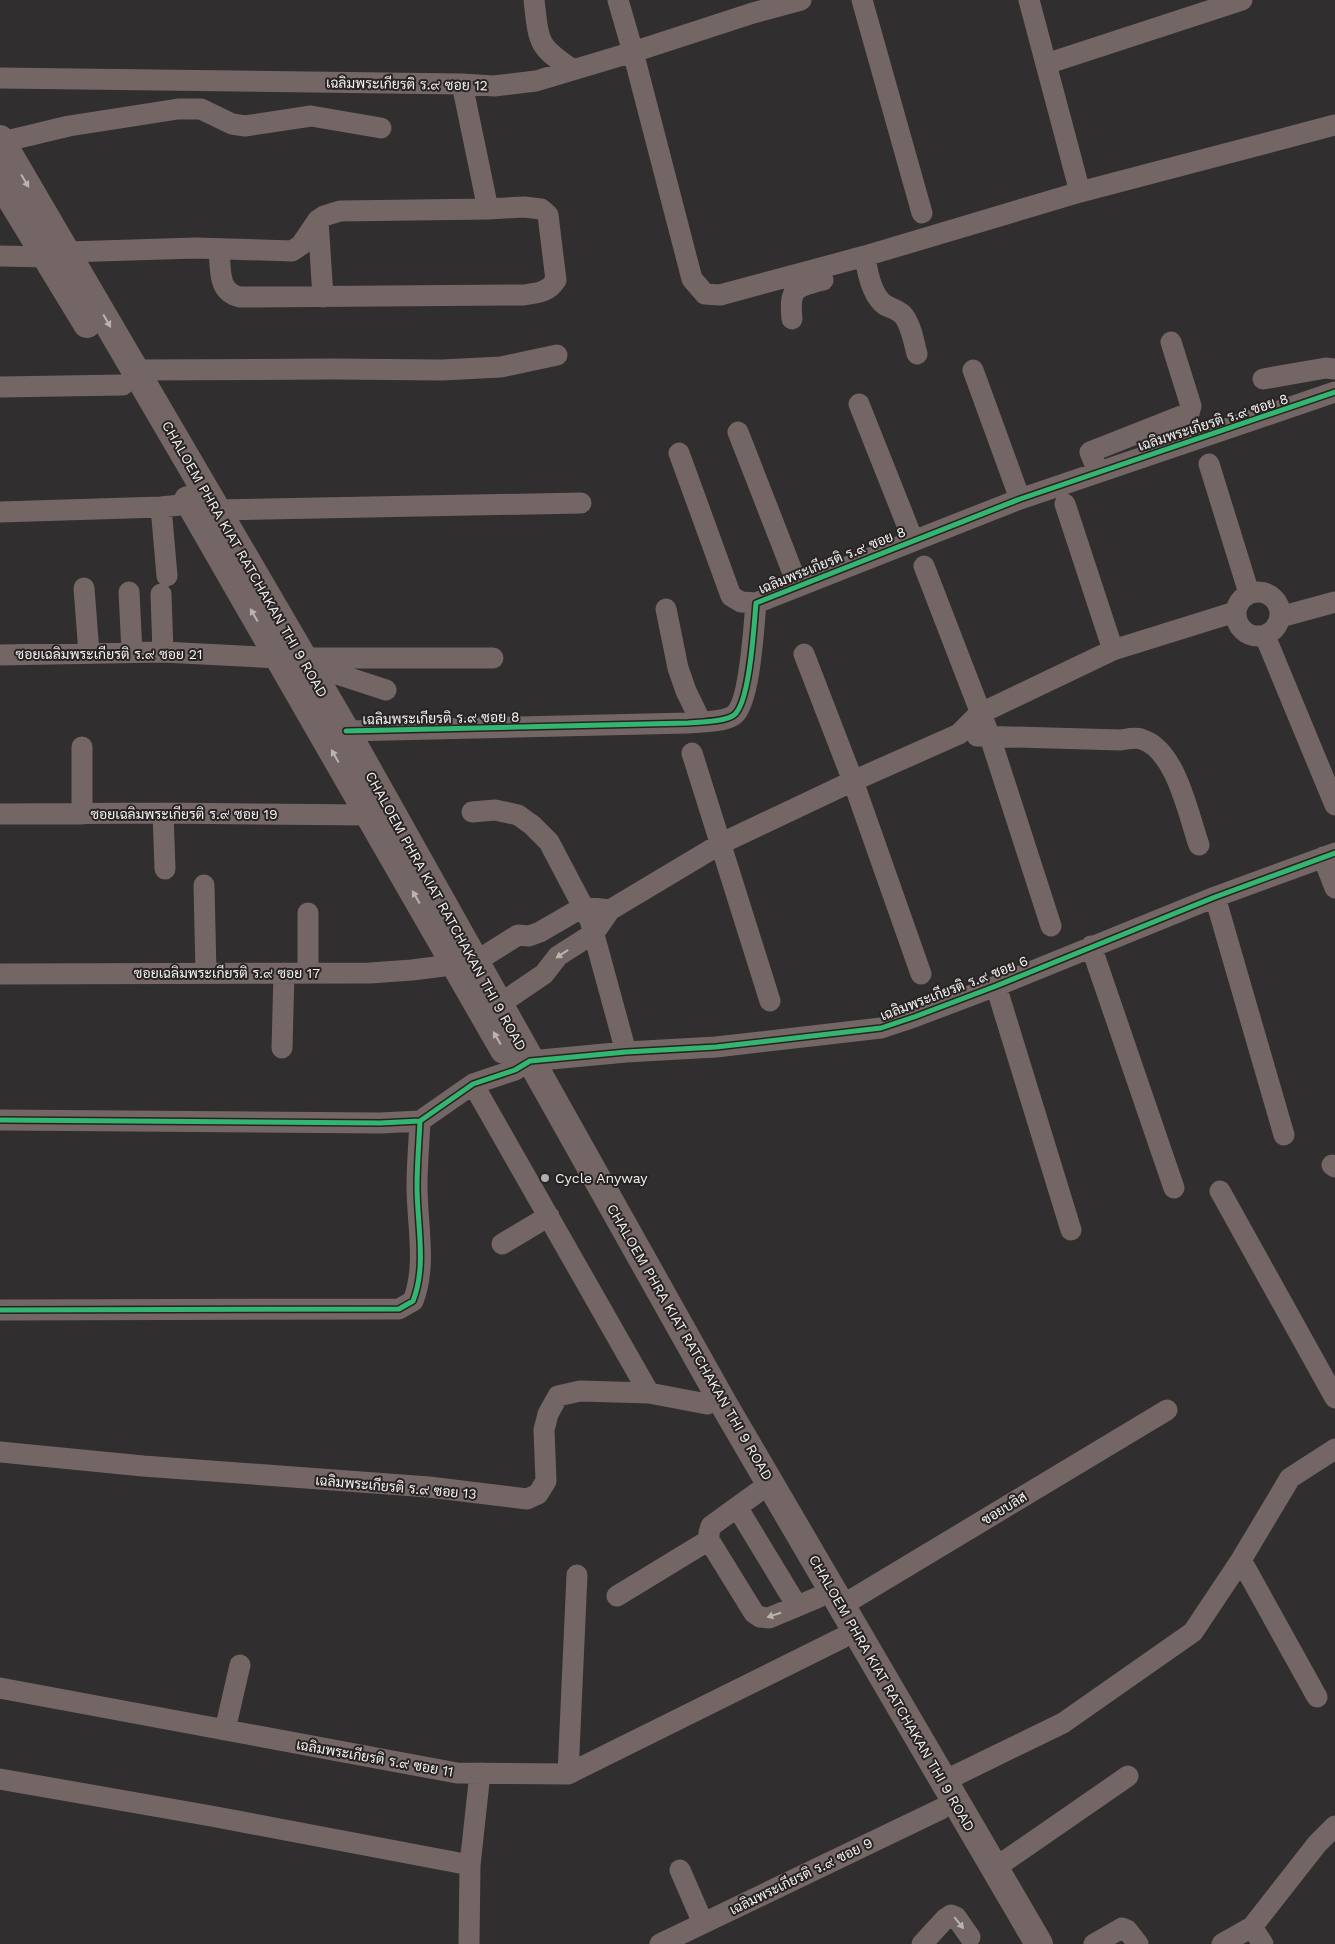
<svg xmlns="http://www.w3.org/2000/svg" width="1335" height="1944" font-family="'Work Sans',Sarabun,sans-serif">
<rect width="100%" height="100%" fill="#302e2e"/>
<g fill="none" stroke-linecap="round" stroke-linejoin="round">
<!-- minor -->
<path stroke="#736664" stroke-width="21" d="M 534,0 C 539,43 537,46 573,70
M 618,0 L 633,52 L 692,279 L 705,294 L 720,295 L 865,256 L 1080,192 L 1335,125
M 862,0 L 922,213
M 1029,0 L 1080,192
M 1046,64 L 1242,0
M 0,78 L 462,84 L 494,86 L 536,81 L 633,52 L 753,13 L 801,0
M 462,84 L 488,209
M 2,142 L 69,126 L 178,109 L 201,109 L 232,124 L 245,126 L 311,116 L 381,128
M 318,220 L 323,297
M 67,252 L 196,248 L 292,251 L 301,245 L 318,220 L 324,216 L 340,211 L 488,209 L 524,207 L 541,209 L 548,215 L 556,280 C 548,293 536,293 523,295 L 240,297 C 217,292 221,269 219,249
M 0,256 L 46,257
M 865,256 C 867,271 872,296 885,305 C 891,308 898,310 902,314 C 911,323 914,343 917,354
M 792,319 C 789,288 795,287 823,280
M 135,370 L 333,369 L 442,370 L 501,367 L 557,355
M 973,370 L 1020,499
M 1263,379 L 1326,368 L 1335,369
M 0,387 L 123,385
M 859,404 L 913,540
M 738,432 L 798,586
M 679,453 L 731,596 L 741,602 L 756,603
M 1209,464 L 1249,593
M 1098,472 L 1090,452 L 1189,413 L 1191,406 L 1171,342
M 1065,504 L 1113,650
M 161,507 L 167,576
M 216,510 L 581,503
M 0,512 L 161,507 L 190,504
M 924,566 L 990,737 L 1051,926
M 84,588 L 89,653
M 129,592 L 132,652
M1236 614a22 22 0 1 1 44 0a22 22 0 1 1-44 0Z
M 161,594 L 163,652
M 666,609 L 678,668 L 686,691 L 701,722
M 1280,617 L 1335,602
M 1265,636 L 1335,805
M 804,654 L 853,781 L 921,974
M 0,655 L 163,652 L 279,658
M 303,658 L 493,658
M 315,680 L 320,675 L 337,674 L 386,690
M 346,731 L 688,723 C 700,722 725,722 734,715 C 750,703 754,624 756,603 L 1020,499 L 1335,392
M 977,736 L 1121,740 C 1127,739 1135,737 1141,739 C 1176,749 1188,814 1199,845
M 692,753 L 770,1001
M 472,812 L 495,810 L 518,815 L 532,825 L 549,842 L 590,920 L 626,1052
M 163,813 L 165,869
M 0,814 L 163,813 L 369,815
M 82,814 L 82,747
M 1323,857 L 1335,888
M 204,885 L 206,973
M 1215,897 L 1284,1135
M 1091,946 L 1174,1188
M 308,973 L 308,913
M 0,974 L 370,973 L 412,970 L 475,962 L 518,935 L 529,936 L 540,932 L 583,907 L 610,910
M 996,986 L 1071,1230
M 500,1004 L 544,974 L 558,956 L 594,933 L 610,910 L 722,843 L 853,781 L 959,734 L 979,714 L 1113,650 L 1235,612
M 282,1048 L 284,973
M 473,1084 L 649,1393
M 0,1120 L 380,1123 L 420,1121 C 419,1143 417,1165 417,1186 C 417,1224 427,1266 413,1301 L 399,1309 L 0,1310
M 420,1121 L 473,1084 L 515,1070 L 530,1061 L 626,1052 L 716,1047 L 881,1028 L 914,1017 L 996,986 L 1215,897 L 1335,853
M 1332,1165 L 1335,1167
M 1220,1191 L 1335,1398
M 502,1244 L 549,1216
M 0,1452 L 143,1466 L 429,1487 L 527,1499 L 538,1494 L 546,1481 L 544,1430 L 548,1414 L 558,1396 L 580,1391 L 649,1393 L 707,1404
M 758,1492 L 711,1526 L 709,1533 L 709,1540 L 754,1613 L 760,1617 L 769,1618 L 819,1597
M 737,1507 L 797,1606
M 1241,1560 L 1317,1697
M 617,1596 L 709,1540
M 841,1606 L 1167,1410
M 0,1688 L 457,1773 L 568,1774 L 842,1638
M 225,1730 L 240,1665
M 568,1774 L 577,1575
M 0,1779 L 211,1816 L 470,1865
M 944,1781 L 1063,1723 L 1193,1632 L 1241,1560 L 1290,1478 L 1335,1449
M 995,1868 L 1128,1776
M 680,1870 L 703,1923
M 1252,1927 L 1263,1944
M 469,1944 L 470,1865 L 480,1773
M 660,1944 L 941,1809
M 922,1944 L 945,1919 L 951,1915 L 956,1917 L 970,1937
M 1094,1944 L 1122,1928 L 1127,1930 L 1138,1944
M 1222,1944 L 1252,1927 L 1317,1844 L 1335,1826"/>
<!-- major -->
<path stroke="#746665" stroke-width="28" d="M 0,139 L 346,731 L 723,1403 L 1039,1944
M 0,181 L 87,324
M 188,500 L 504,1050"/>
<!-- cycleway casing -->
<g stroke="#272323" stroke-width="8">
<path id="cycleway" d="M 346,731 L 688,723 C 700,722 725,722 734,715 C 750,703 754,624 756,603 L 1020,499 L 1335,392
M 0,1120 L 380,1123 L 420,1121 C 419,1143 417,1165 417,1186 C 417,1224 427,1266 413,1301 L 399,1309 L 0,1310
M 420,1121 L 473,1084 L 515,1070 L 530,1061 L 626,1052 L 716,1047 L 881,1028 L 914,1017 L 996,986 L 1215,897 L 1335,853"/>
</g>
<!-- cycleway -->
<use href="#cycleway" stroke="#33b770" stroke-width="5"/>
</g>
<!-- one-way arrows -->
<defs><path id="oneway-solid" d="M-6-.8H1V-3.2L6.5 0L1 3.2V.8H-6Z" transform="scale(1.25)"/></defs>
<g fill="#bbb3b3">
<use href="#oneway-solid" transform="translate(25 181) rotate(59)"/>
<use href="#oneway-solid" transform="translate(107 321) rotate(60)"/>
<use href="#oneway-solid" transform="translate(254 615) rotate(-120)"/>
<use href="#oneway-solid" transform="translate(335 756) rotate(-120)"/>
<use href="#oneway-solid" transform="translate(416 897) rotate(-120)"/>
<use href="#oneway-solid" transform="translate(497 1038) rotate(-120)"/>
</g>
<g fill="#bab3b2">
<use href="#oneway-solid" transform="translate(562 954) rotate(146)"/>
<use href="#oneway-solid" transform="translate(774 1615) rotate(162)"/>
<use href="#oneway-solid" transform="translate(959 1923) rotate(51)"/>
</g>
<!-- markers -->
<circle fill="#b0adad" stroke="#272323" stroke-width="2" cx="545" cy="1178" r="5"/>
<g text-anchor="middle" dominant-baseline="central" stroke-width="4" stroke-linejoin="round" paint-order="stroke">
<!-- street labels -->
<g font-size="14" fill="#f5f2f2" stroke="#272323">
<text transform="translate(407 84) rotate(1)">เฉลิมพระเกียรติ ร.๙ ซอย 12</text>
<text transform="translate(1213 422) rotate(-18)">เฉลิมพระเกียรติ ร.๙ ซอย 8</text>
<text transform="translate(245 559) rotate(60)">CHALOEM PHRA KIAT RATCHAKAN THI 9 ROAD</text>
<text transform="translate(832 560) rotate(-22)">เฉลิมพระเกียรติ ร.๙ ซอย 8</text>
<text x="109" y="654">ซอยเฉลิมพระเกียรติ ร.๙ ซอย 21</text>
<text transform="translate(441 718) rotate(-1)">เฉลิมพระเกียรติ ร.๙ ซอย 8</text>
<text x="184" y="814">ซอยเฉลิมพระเกียรติ ร.๙ ซอย 19</text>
<text transform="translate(446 911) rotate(61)">CHALOEM PHRA KIAT RATCHAKAN THI 9 ROAD</text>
<text x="227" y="973">ซอยเฉลิมพระเกียรติ ร.๙ ซอย 17</text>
<text transform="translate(954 988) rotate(-21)">เฉลิมพระเกียรติ ร.๙ ซอย 6</text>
<text transform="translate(690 1342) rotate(60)">CHALOEM PHRA KIAT RATCHAKAN THI 9 ROAD</text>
<text transform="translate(396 1487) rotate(5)">เฉลิมพระเกียรติ ร.๙ ซอย 13</text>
<text transform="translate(1004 1508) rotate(-31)">ซอยบลิส</text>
<text transform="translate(892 1693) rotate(60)">CHALOEM PHRA KIAT RATCHAKAN THI 9 ROAD</text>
<text transform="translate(375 1758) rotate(10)">เฉลิมพระเกียรติ ร.๙ ซอย 11</text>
<text transform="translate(801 1876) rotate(-26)">เฉลิมพระเกียรติ ร.๙ ซอย 9</text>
</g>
<!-- poi labels -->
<g font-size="14" fill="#f5f2f2" stroke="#272323" text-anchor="start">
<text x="555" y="1178">Cycle Anyway</text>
</g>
</g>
</svg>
